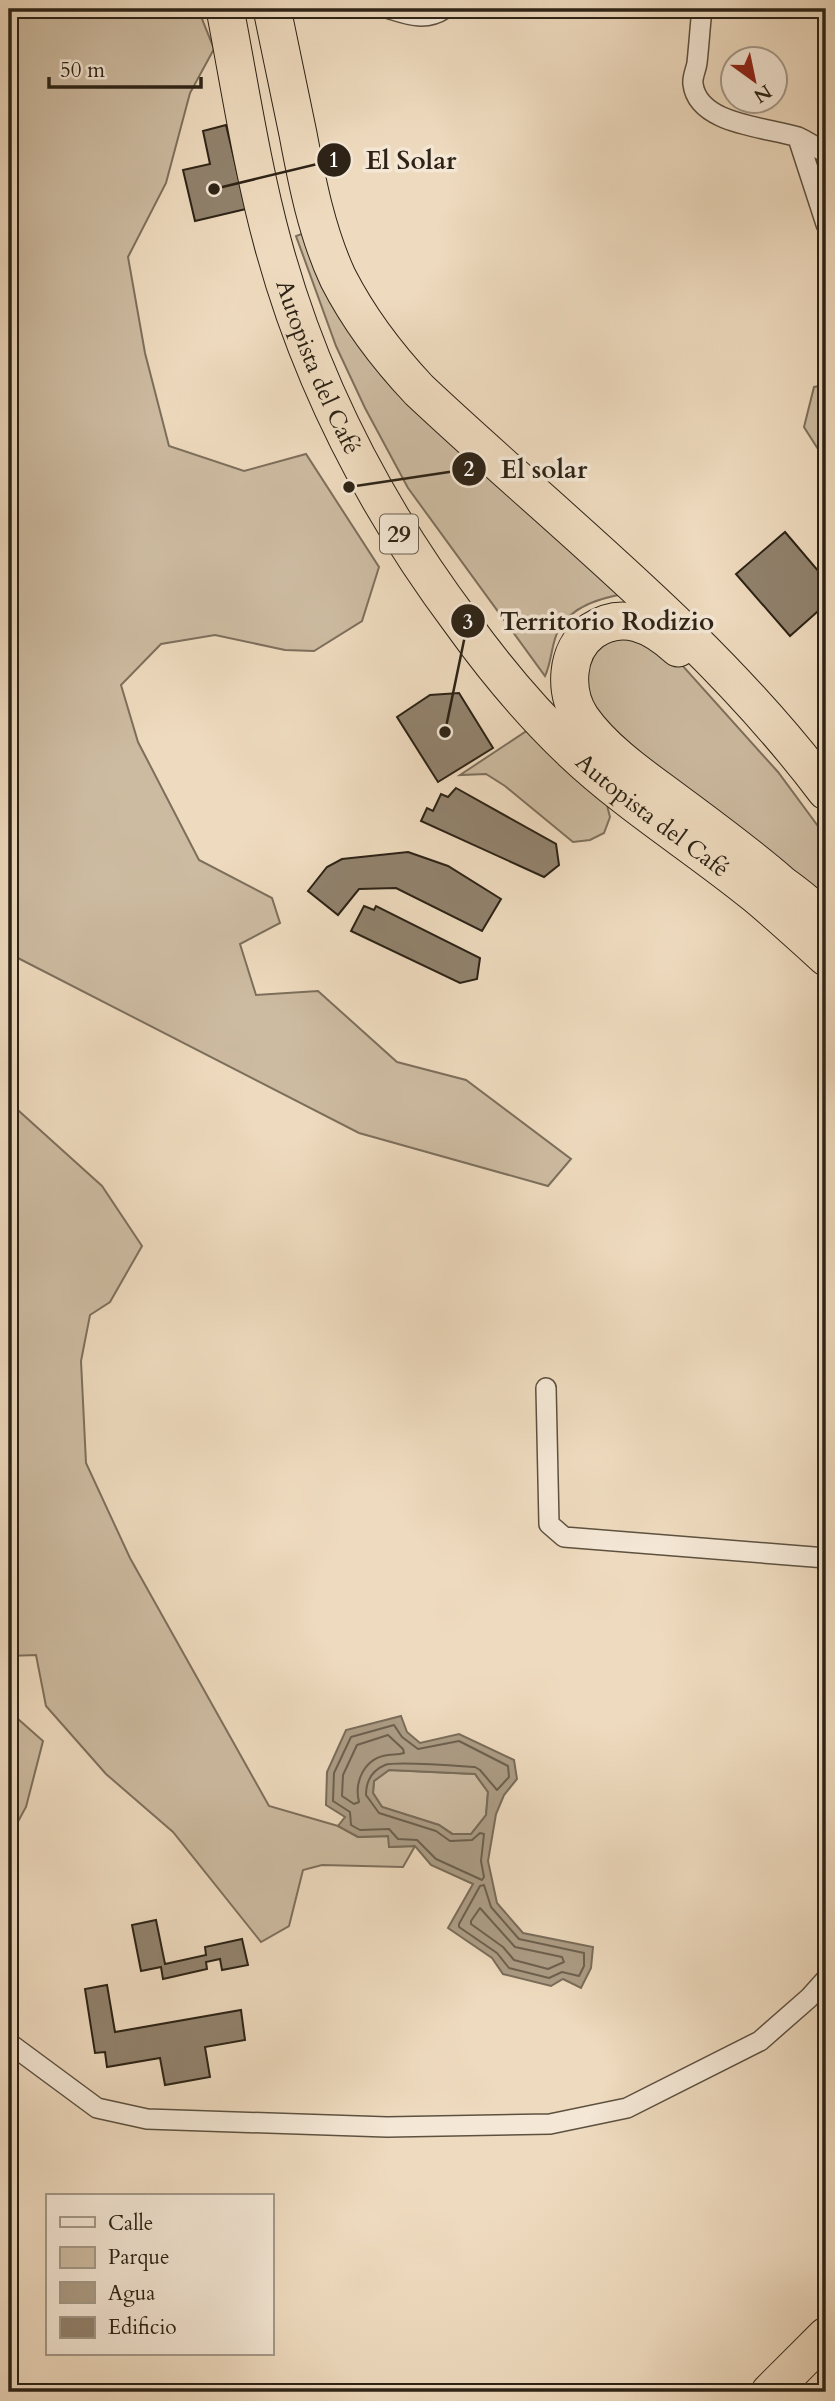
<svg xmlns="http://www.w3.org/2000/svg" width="835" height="2401" font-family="Cardo,serif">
<rect width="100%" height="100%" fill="#eedabe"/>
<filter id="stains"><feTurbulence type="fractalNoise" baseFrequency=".00286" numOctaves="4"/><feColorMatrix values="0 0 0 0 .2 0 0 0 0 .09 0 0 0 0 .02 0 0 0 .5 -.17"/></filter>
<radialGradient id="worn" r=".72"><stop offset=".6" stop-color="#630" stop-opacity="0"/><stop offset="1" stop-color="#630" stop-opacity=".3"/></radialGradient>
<!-- green -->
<path fill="#cdbba1" stroke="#7d6f5c" stroke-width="2" d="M 9,9 L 198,9 L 214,49 L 190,93 L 166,183 L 128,257 L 145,353 L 169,446 L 244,471 L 306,454 L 379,567 L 362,621 L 314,651 L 285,650 L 215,635 L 161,644 L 121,685 L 138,742 L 199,860 L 272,898 L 280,923 L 240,944 L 256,995 L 318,991 L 397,1062 L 466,1080 L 571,1159 L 548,1186 L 359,1133 L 14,956 L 9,959 Z
M 307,232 L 359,336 L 624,594 C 600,598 572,606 559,629 C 551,643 552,662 545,676 L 408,488 L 365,408 L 336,346 L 296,236 Z
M 826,385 L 826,458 L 823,457 L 804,427 L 814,387 Z
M 620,631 L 665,646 L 778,772 L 826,837 L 826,912 L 590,709 L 583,655 Z
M 537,724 L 602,786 L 610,817 L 604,833 L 590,840 L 573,842 L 505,786 L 486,774 L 460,775 Z
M 9,1102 L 102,1186 L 142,1246 L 110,1302 L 90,1315 L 81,1361 L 86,1463 L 130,1558 L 269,1806 L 338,1826 L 358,1837 L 389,1836 L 389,1847 L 415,1846 L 403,1867 L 322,1865 L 303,1870 L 289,1926 L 261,1942 L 173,1832 L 106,1774 L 46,1706 L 36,1655 L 9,1656 Z
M 9,1711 L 43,1741 L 26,1807 L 9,1838 Z
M 389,1770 L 475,1774 L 488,1792 L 486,1815 L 471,1834 L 453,1834 L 439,1825 L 382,1807 L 373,1793 L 374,1781 Z"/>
<!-- water -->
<path fill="#ac9c85" stroke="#796c59" stroke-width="2" fill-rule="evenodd" d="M 401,1716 L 407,1732 L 420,1743 L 459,1734 L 514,1760 L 517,1779 L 504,1795 L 496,1814 L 488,1861 L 497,1903 L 523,1933 L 593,1947 L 591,1968 L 581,1988 L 563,1979 L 551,1986 L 503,1974 L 492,1958 L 448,1928 L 473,1884 L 431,1865 L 415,1846 L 389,1847 L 388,1836 L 358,1837 L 338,1826 L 345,1817 L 326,1805 L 327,1772 L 346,1730 ZM 389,1770 L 475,1774 L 488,1792 L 486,1815 L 471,1834 L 452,1834 L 439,1825 L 382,1807 L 373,1793 L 374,1781 Z"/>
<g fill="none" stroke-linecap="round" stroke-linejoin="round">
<!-- shore -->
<path stroke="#6c604e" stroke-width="2" d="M 394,1725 L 402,1737 L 418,1749 L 459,1741 L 508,1766 L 509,1777 L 497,1790 L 480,1770 L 475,1767 C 460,1766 395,1761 385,1765 C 371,1771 366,1781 366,1795 L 379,1813 L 436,1831 L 450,1841 L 472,1840 L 480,1833 L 484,1834 L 481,1861 L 484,1877 L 482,1880 L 436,1859 L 417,1840 L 398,1839 L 389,1829 L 360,1830 L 351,1825 L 350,1812 L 333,1801 L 334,1773 L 351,1737 Z
M 388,1735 L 403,1749 L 404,1753 C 398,1755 394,1754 388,1755 C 364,1758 354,1782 359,1802 L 354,1804 L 342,1796 L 343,1775 L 357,1745 Z
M 484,1885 L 491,1907 L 519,1939 L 584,1953 L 584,1966 L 579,1976 L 562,1972 L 549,1978 L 509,1968 L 497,1953 L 459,1927 L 459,1924 L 480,1886 Z
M 480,1908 L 515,1947 L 562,1957 L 564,1962 L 548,1969 L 514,1960 L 503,1947 L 471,1924 L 471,1921 Z"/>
</g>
<!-- building -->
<path fill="#91826d" stroke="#2d2316" stroke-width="2" d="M 226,125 L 246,209 L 195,221 L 183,170 L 210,164 L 203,131 Z
M 785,532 L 826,580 L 826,604 L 790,636 L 736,574 Z
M 459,693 L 493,748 L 438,782 L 397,717 L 430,695 Z
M 456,788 L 556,844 L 559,865 L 544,877 L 421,821 L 427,808 L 433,811 L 441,794 L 448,797 Z
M 408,852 L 448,866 L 501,899 L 482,931 L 396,888 L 359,889 L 338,915 L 308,891 L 327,867 L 342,859 Z
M 364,906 L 374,910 L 376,906 L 480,958 L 477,979 L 460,983 L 351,931 Z
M 156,1920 L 165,1964 L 206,1955 L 205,1947 L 242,1939 L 248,1965 L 222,1970 L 220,1959 L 206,1962 L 207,1969 L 163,1979 L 161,1967 L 141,1971 L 132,1925 Z
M 107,1985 L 115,2032 L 241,2010 L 245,2040 L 205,2047 L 210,2077 L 165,2085 L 160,2058 L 107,2067 L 105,2052 L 95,2053 L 85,1989 Z"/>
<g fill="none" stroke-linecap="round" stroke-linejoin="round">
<!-- street casing -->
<g stroke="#5d5140" stroke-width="22">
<path id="street" d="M 390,9 C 409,15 426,21 444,9
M 702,9 C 700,27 699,45 697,63 C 696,70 692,77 693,84 C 698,125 767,127 798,137 C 807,141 817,148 826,153
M 798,138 L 826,224
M 546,1388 L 549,1524 L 564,1537 L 826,1558
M 9,2043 L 97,2108 L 147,2119 L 387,2127 L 550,2124 L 627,2108 L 760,2041 L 809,1998 L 826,1979"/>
</g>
<!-- highway casing -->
<g stroke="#2d2316" stroke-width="39">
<g id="highway">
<path id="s1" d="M 225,9 C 240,87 252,167 273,244 C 311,384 375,507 462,623 C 495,669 531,712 572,751 C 629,805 696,846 756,895 C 780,915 803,936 826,957"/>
<path d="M 272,9 C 281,51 289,92 298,134 C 307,182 317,233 338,278 C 359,319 387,356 419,390 C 557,520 711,638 826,791"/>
<path d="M 678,648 C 653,625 623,610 592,631 C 565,651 564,692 581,718 C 602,748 635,772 664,793 C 703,822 742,850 779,882 C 790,891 806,901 816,913 C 820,919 823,930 826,937"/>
<path d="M 770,2392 L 826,2336"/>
</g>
</g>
<!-- street -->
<use href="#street" stroke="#f4e7d5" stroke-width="19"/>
<!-- highway -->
<use href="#highway" stroke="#eedabe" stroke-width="37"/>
</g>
<g text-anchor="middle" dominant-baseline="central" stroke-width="7" stroke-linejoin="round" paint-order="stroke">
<!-- shield labels -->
<rect fill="#f4e7d5" stroke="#695e4f" stroke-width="2" x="380" y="514.5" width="38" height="39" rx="5"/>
<g font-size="23" font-weight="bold" fill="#2d2316">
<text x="399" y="534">29</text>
</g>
<!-- street labels -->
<g font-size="24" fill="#2d2316" stroke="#f4e7d5">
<text stroke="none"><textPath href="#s1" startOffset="371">Autopista del Café</textPath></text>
<text stroke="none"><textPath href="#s1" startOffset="938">Autopista del Café</textPath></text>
</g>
</g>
<!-- callouts -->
<path fill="none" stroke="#2d2316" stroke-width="2.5" d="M214 189L334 160M349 487L469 469M445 732L468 621"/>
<g fill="#2d2316" stroke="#f4e7d5" stroke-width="2.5">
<circle cx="214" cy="189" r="7"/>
<circle cx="349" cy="487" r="7"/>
<circle cx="445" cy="732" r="7"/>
<circle cx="334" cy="160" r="18"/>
<circle cx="469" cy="469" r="18"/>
<circle cx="468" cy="621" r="18"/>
</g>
<g font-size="21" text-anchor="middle" font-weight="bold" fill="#fff">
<text x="334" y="167">1</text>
<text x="469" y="476">2</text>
<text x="468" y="629">3</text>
</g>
<g font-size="26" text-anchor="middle" font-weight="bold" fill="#2d2316" stroke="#f4e7d5" stroke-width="7" stroke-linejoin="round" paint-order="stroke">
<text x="411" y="169">El Solar</text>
<text x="544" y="478">El solar</text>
<text x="607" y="630">Territorio Rodizio</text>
</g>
<!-- margin -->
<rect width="835" height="2401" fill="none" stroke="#eedabe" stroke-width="35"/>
<rect x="10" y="10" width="814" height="2380" fill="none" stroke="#2d2316" stroke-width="3.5"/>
<rect x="18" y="18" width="800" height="2366" fill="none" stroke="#2d2316" stroke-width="2"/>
<!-- legend -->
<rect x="46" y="2194" width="228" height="161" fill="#f4e7d5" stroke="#a49989" stroke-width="2"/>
<rect x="60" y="2217" width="35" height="10" fill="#f4e7d5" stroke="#a49989" stroke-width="2"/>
<text x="108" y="2230" font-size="21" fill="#2d2316">Calle</text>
<rect x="60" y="2247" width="35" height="21" fill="#cdbba1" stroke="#a49989" stroke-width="2"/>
<text x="108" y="2264" font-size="21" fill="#2d2316">Parque</text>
<rect x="60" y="2282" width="35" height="21" fill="#ac9c85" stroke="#a49989" stroke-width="2"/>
<text x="108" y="2300" font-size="21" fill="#2d2316">Agua</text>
<rect x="60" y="2317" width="35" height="21" fill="#91826d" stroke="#a49989" stroke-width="2"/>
<text x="108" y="2334" font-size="21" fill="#2d2316">Edificio</text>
<!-- north arrow -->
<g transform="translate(754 80) rotate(147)"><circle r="33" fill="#f4e7d5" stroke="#a49989" stroke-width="2"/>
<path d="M0-5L12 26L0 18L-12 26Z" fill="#8f2418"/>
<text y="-10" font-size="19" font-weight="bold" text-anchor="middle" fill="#2d2316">N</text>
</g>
<!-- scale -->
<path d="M49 77v10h152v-10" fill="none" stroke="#2d2316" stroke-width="3.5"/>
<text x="60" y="77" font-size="21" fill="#2d2316" stroke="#f4e7d5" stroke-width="5" paint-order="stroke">50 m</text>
<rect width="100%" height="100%" filter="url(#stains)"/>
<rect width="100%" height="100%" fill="url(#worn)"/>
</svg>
